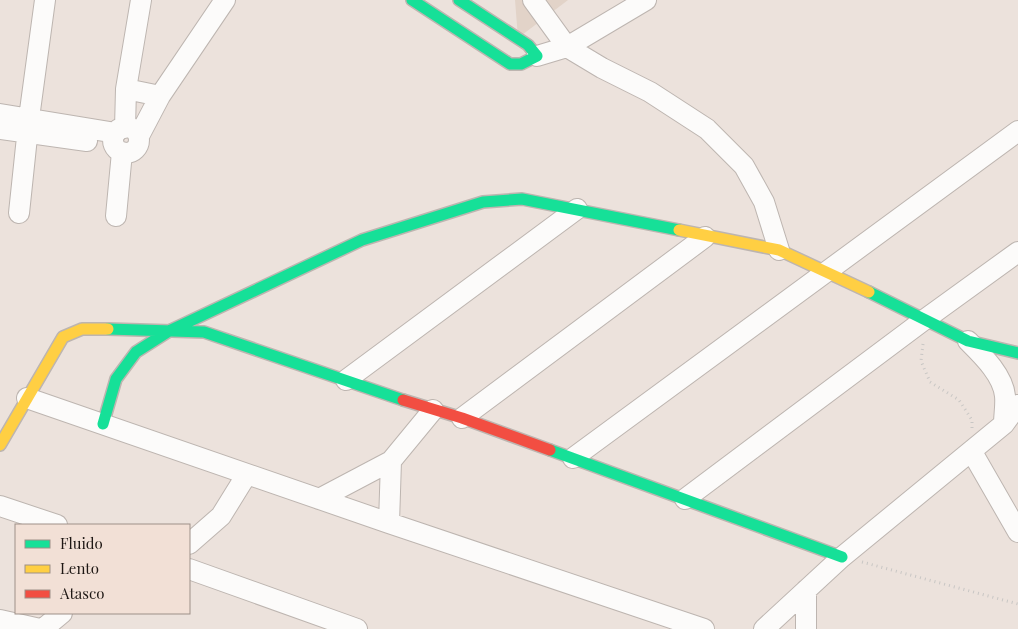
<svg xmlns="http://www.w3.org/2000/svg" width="1018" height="629" font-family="'Playfair Display',serif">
<rect width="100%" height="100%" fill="#ece2dc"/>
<!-- commercial -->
<path fill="#e2d3c8" d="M 515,0 L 568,0 L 518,38 Z"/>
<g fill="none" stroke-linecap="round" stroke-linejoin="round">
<!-- street casing -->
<g stroke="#bdb5b0" stroke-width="22">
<path id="street" d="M 533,0 L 567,47 L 602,68 L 650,92 L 707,129 L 744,166 L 764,202 L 779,250
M 537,56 L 567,47 L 646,0
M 126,89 L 160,96
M 0,114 L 116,133
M113 140a13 13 0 1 1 26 0a13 13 0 1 1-26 0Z
M 125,128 L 126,89 L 141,0
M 0,129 L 87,141
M 139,136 L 160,96 L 225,0
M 19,213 L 29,118 L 45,0
M 116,216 L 122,152
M 968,341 C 982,355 1003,375 1005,396 C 1006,405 1004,415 1004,424
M 346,380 L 577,209
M 27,398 L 389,523 L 704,629
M 462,418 L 705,237
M 972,452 L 1018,532
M 573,458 L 1018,131
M 319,499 L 391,461 L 433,410
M 685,499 L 924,320 L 1018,252
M 0,506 L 57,525
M 389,523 L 391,461
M 189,544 L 221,516 L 247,474
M 189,569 L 357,629
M 806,590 L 806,629
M 0,620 L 40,629
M 43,629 L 62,613
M 764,629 L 842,557 L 1004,424 L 1018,405"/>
</g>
<!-- fast casing -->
<g stroke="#bdb5b0" stroke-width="14">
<path id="fast" d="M 412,0 L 510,64 L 521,64 L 537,56 L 528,45 L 459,0
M 869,292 L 968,341 L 1018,353
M 108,329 L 204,332 L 403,400
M 103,424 L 116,379 L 136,352 L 169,331 L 362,240 L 483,202 L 522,199 L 679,230
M 550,450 L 842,557"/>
</g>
<!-- slow casing -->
<g stroke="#bdb5b0" stroke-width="14">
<path id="slow" d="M 679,230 L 779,250 L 869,292
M 0,445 L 63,337 L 82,329 L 108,329"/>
</g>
<!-- jam casing -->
<g stroke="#bdb5b0" stroke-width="14">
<path id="jam" d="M 403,400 L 462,418 L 550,450"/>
</g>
<!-- path -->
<path stroke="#c8c6c4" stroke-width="3" stroke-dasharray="1 4" stroke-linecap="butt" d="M 923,344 L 921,361 L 930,382 L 959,400 L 972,420 L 972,428
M 862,562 L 1018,604"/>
<!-- street -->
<use href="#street" stroke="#fcfbfa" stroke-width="20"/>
<!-- fast -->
<use href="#fast" stroke="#16e098" stroke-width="11"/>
<!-- slow -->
<use href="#slow" stroke="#ffcf43" stroke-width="11"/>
<!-- jam -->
<use href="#jam" stroke="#f24e42" stroke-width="11"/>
</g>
<!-- legend -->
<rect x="15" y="524" width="175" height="90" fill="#f2e0d6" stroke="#9d9088"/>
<rect x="25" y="540" width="25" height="8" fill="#16e098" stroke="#9d9088"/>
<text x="60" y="549" font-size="15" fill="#1e1714">Fluido</text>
<rect x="25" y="565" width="25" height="8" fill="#ffcf43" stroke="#9d9088"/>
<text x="60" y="574" font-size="15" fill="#1e1714">Lento</text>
<rect x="25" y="590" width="25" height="8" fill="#f24e42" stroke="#9d9088"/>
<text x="60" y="599" font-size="15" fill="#1e1714">Atasco</text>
</svg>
